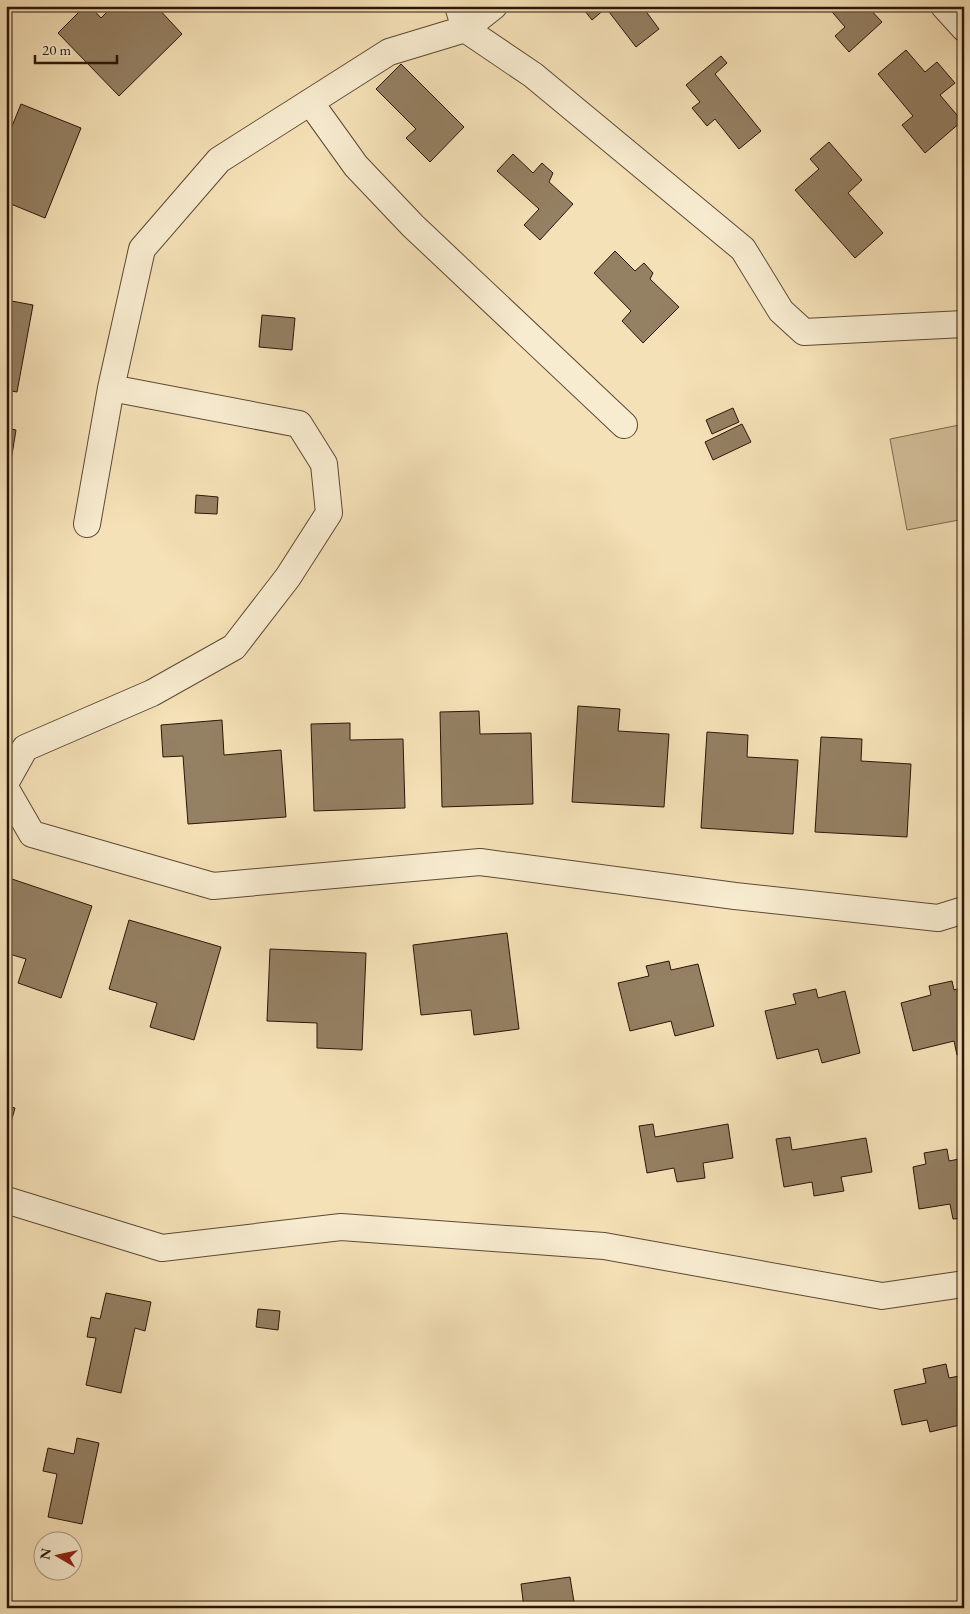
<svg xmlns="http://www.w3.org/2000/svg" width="970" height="1614" font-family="'EB Garamond',serif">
<rect width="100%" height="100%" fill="#f5e1b7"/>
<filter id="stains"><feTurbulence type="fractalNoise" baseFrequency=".004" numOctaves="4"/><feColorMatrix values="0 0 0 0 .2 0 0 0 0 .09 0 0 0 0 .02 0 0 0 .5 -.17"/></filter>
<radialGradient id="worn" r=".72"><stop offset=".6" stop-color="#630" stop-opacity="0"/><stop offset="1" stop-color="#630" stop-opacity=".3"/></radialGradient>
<!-- green -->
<path fill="#d2be99" stroke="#7e6a50" d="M 964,424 L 964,519 L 907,530 L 890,439 Z"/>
<!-- building -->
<path fill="#948063" stroke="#2a1608" d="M 85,6 L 90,6 L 101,18 L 113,6 L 156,6 L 182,34 L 119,96 L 58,33 Z
M 581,6 L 642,6 L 659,29 L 636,47 L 606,8 L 592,20 Z
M 827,6 L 867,6 L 882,22 L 849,52 L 835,36 L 845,27 Z
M 906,50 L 925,72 L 937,62 L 955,83 L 940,95 L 962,121 L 925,153 L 902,125 L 913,116 L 878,74 Z
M 721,56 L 727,63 L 715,74 L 761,131 L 739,149 L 715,119 L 707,126 L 692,108 L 700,102 L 686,85 Z
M 401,64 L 464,127 L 430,162 L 406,138 L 416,129 L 376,89 Z
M 21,104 L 81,128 L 45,218 L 6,202 L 6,141 Z
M 829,142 L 862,180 L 848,193 L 883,233 L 855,258 L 795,190 L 819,169 L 810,159 Z
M 513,154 L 533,173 L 542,163 L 553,173 L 549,182 L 573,204 L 540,240 L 524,225 L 539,209 L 497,171 Z
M 615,251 L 635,271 L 644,263 L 653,273 L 650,279 L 679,307 L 643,343 L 622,321 L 631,311 L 594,273 Z
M 6,300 L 33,305 L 17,392 L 6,390 Z
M 262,315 L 295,318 L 292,350 L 259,347 Z
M 733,408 L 739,422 L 712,434 L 706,420 Z
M 742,424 L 751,442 L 713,460 L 705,442 Z
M 6,428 L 16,430 L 6,492 Z
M 196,495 L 218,497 L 217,514 L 195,513 Z
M 578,706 L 620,709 L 618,731 L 669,734 L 664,807 L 572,802 Z
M 479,711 L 480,734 L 531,733 L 533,804 L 442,807 L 440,712 Z
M 222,720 L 224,755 L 281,750 L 286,817 L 188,824 L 183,756 L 163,757 L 161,725 Z
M 350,723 L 350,740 L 403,739 L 405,808 L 314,811 L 311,724 Z
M 707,732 L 748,735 L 747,757 L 798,760 L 793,834 L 701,828 Z
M 821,737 L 862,739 L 861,761 L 911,764 L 907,837 L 815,832 Z
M 6,877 L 92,906 L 61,998 L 18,983 L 26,959 L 6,953 Z
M 129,920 L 221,947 L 194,1040 L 150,1027 L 157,1003 L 109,989 Z
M 507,933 L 519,1029 L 474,1035 L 471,1010 L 421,1015 L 413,945 Z
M 270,949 L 366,953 L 362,1050 L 317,1048 L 317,1023 L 267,1021 Z
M 669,961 L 671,970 L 698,964 L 714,1026 L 675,1036 L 671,1021 L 630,1031 L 618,983 L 649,976 L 646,966 Z
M 952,981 L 954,990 L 964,987 L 964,1054 L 957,1055 L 954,1041 L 913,1051 L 901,1003 L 931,995 L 929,986 Z
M 816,989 L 818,998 L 845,991 L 860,1053 L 822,1063 L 818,1049 L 777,1059 L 765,1011 L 796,1004 L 793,994 Z
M 6,1106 L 15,1108 L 6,1140 Z
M 653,1124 L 655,1137 L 728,1124 L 733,1158 L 703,1163 L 705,1178 L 677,1182 L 674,1168 L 647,1173 L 639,1126 Z
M 790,1137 L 792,1150 L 866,1138 L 872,1172 L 841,1177 L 844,1191 L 814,1196 L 812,1182 L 784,1187 L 776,1139 Z
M 947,1149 L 949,1161 L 964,1158 L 964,1218 L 953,1219 L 950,1204 L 919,1209 L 913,1167 L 926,1164 L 924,1153 Z
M 106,1293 L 151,1302 L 145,1331 L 135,1328 L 121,1393 L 86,1385 L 96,1338 L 87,1337 L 91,1317 L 100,1319 Z
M 258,1309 L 280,1311 L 278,1330 L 256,1327 Z
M 946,1364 L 949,1378 L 964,1375 L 964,1424 L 930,1432 L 927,1420 L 902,1425 L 894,1390 L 926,1383 L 923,1369 Z
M 77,1438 L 99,1443 L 82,1524 L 48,1517 L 57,1474 L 43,1471 L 48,1448 L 74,1454 Z
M 570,1577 L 575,1608 L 524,1608 L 521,1584 Z"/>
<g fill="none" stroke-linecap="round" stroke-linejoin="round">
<!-- street casing -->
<g stroke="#5d4934" stroke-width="28">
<path id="street" d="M 458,6 L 465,29 L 533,75 L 743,249 L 781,311 L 804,332 L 964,324
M 944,6 L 964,28
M 310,102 L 356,166 L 413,226 L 624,425
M 87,524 L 111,388 L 142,249 L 219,160 L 389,52 L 465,29 L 494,6
M 6,782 L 25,748 L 152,693 L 234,647 L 288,577 L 329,513 L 324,464 L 299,424 L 111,388
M 6,789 L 32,834 L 213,886 L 480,862 L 735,896 L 938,918 L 964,910
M 6,1200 L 162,1248 L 341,1227 L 604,1246 L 882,1296 L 964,1284"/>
</g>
<!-- street -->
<use href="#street" stroke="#f8ecd0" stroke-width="26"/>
</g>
<!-- margin -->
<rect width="970" height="1614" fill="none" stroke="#f5e1b7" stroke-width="25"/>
<rect x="8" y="8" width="955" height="1599" fill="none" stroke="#2a1608" stroke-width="2.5"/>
<rect x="12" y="12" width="945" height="1589" fill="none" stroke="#2a1608"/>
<!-- north arrow -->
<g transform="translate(58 1556) rotate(279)"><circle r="24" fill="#f8ecd0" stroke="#a69680"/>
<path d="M0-4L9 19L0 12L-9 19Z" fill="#8f2418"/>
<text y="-8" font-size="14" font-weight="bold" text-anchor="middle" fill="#2a1608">N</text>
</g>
<!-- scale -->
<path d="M35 55v8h82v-8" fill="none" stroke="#2a1608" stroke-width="2.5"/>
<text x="42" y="55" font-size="15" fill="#2a1608" stroke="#f8ecd0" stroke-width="4" paint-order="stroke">20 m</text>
<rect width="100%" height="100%" filter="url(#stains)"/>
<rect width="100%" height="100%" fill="url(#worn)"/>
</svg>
